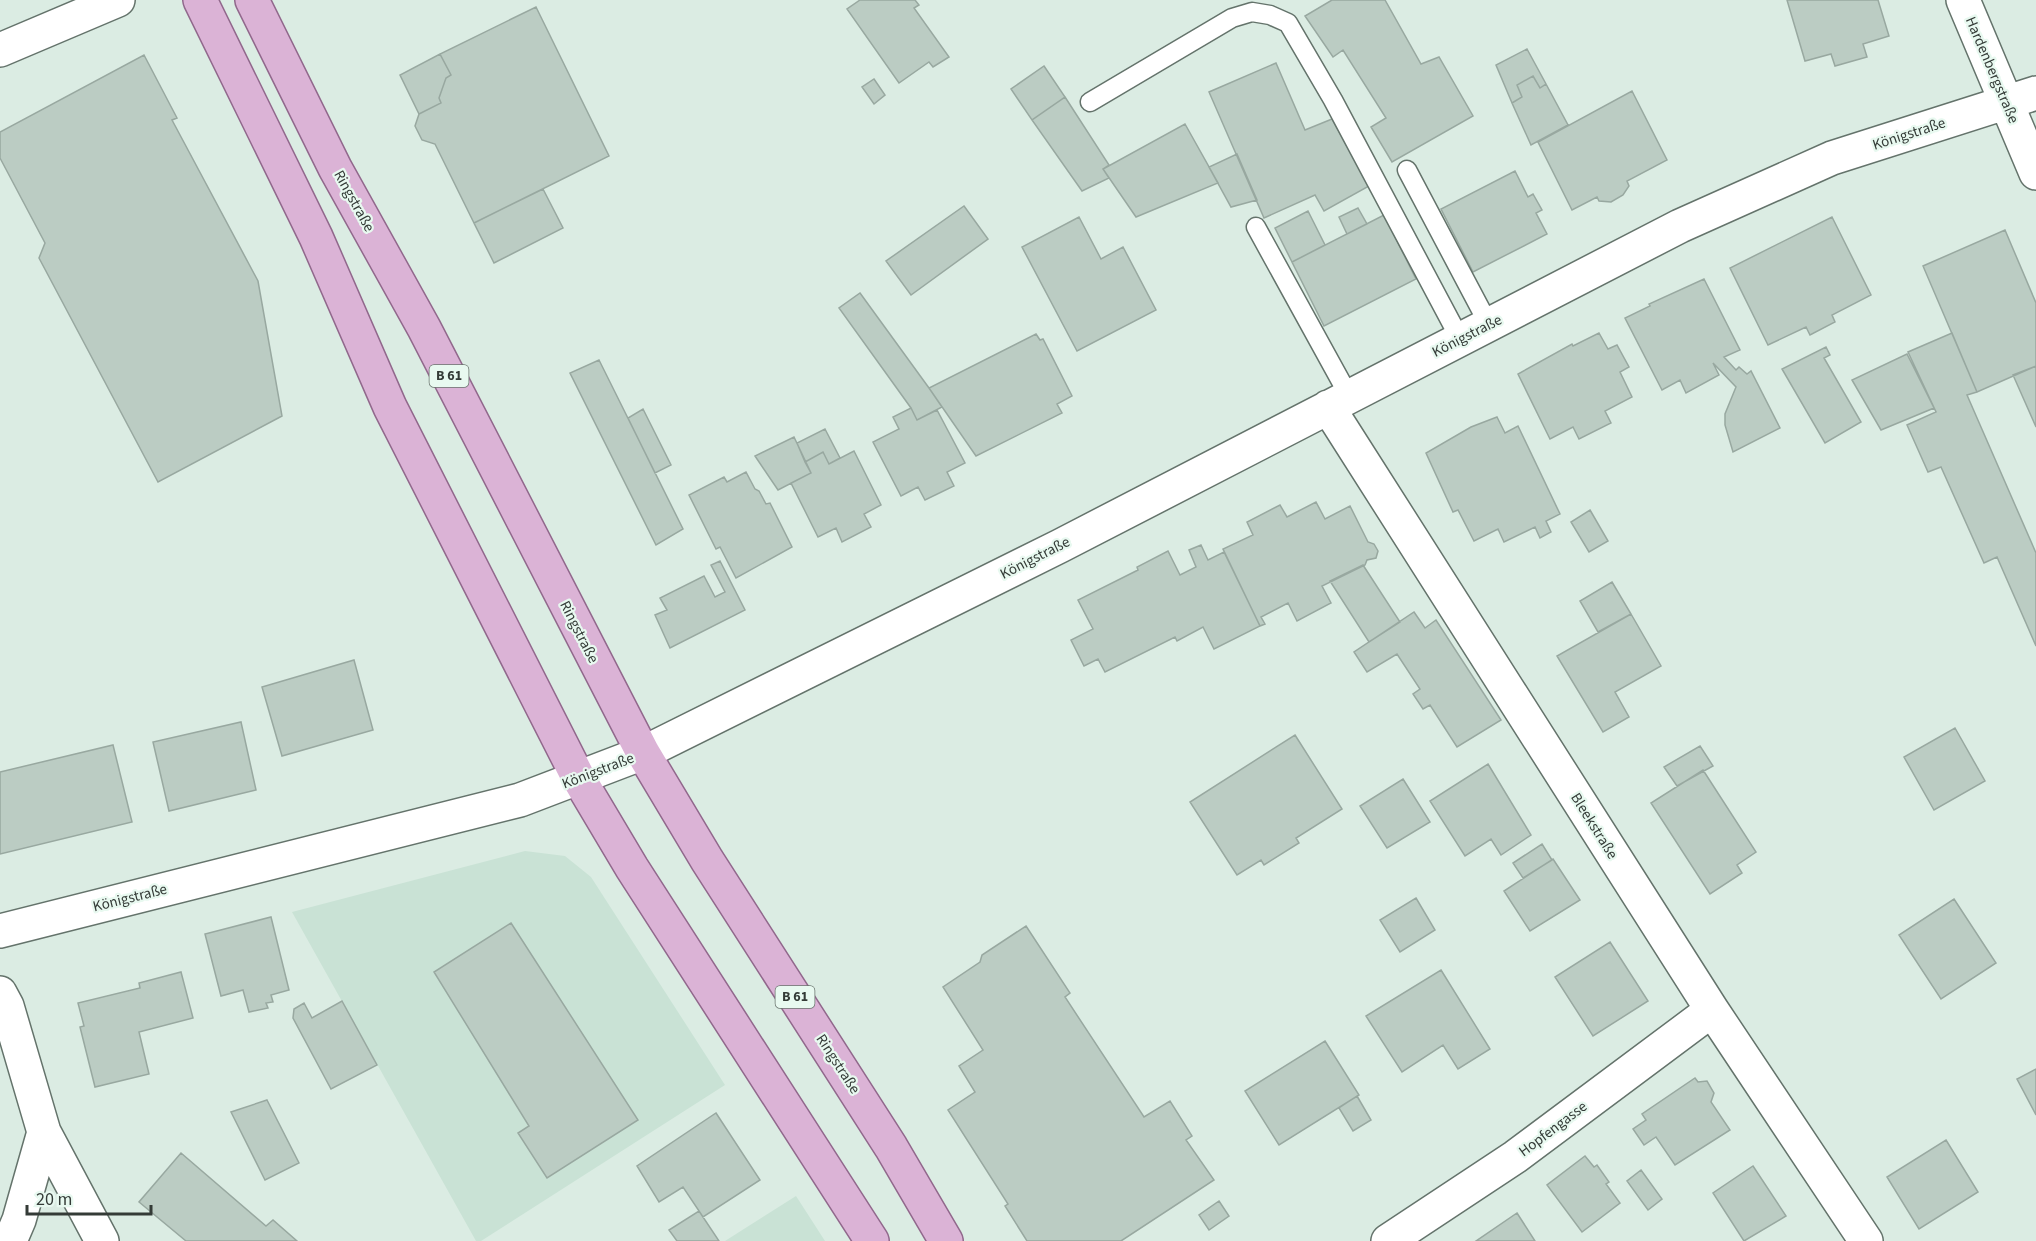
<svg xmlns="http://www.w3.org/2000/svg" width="2036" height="1241" font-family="'Source Sans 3',sans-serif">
<rect width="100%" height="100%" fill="#dbece3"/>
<!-- built -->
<path fill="#c9e2d5" d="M 525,851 L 565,856 L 591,877 L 725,1085 L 481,1241 L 476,1241 L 292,912 Z
M 796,1196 L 825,1241 L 725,1241 Z"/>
<!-- building -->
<path fill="#bbccc3" stroke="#98a8a0" stroke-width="1.5" d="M 860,0 L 915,0 L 919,5 L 914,8 L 949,57 L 933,67 L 929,62 L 899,83 L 847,9 Z
M 1332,0 L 1385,0 L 1421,64 L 1439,57 L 1473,116 L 1392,162 L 1371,127 L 1386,118 L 1343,50 L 1333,57 L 1305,16 Z
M 1787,0 L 1878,0 L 1889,36 L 1863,44 L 1867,57 L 1835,66 L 1831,54 L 1805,61 Z
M 536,7 L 609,156 L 474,223 L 435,144 L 422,140 L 415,126 L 419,114 L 441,103 L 439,98 L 446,78 L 451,75 L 440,54 Z
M 1527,49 L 1546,84 L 1540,88 L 1533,76 L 1517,85 L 1522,97 L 1512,103 L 1496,65 Z
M 440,54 L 451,75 L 446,78 L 439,98 L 441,103 L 419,114 L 400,75 Z
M 144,55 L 177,118 L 172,120 L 258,281 L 282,416 L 158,482 L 39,258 L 45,243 L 0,158 L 0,132 Z
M 1276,63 L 1305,130 L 1332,119 L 1369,186 L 1324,211 L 1315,195 L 1264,218 L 1209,92 Z
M 1044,66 L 1065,97 L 1032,120 L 1011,89 Z
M 1533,76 L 1540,88 L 1546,84 L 1568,125 L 1531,145 L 1512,103 L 1522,97 L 1517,85 Z
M 874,79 L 885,95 L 874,104 L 862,87 Z
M 1632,91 L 1667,160 L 1627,181 L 1629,186 L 1623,195 L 1611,202 L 1599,201 L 1597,197 L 1572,210 L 1538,142 Z
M 1065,97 L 1109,165 L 1103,169 L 1109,178 L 1082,191 L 1032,120 Z
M 1185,124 L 1218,183 L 1136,217 L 1103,169 Z
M 1237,154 L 1257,200 L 1231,207 L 1209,167 Z
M 1515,171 L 1528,197 L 1533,194 L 1542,210 L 1536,213 L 1547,234 L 1473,272 L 1441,209 Z
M 543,189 L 563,228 L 494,263 L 474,223 Z
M 964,206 L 988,239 L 911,295 L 886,261 Z
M 1358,208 L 1367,224 L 1347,234 L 1339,217 Z
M 1308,211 L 1325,245 L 1292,262 L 1275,228 Z
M 1384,215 L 1416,279 L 1324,326 L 1292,262 Z
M 1079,217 L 1101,259 L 1123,247 L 1156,310 L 1077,351 L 1022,247 Z
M 1832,217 L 1871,295 L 1832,315 L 1835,322 L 1810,335 L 1806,327 L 1768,345 L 1730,268 Z
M 2005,230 L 2036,303 L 2036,366 L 1977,392 L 1923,266 Z
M 1704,279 L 1740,350 L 1724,357 L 1736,370 L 1739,367 L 1747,374 L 1751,371 L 1780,428 L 1733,452 L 1725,425 L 1725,414 L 1736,387 L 1713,363 L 1719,375 L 1686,393 L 1680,380 L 1662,390 L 1625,318 L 1650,306 L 1649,304 Z
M 860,293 L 929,388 L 942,407 L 917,420 L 911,408 L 839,308 Z
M 1599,333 L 1608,349 L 1617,345 L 1629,367 L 1620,372 L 1632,397 L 1605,411 L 1611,423 L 1579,439 L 1573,427 L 1550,439 L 1518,374 L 1572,344 L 1573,346 Z
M 1952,333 L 1977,392 L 1967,395 L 2036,553 L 2036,646 L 1997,557 L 1984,563 L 1941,467 L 1928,472 L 1907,425 L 1936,412 L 1908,352 Z
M 1036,334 L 1040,340 L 1043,339 L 1072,396 L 1057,404 L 1062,413 L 976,456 L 929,388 Z
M 1826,347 L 1830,355 L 1824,358 L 1861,422 L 1825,443 L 1782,369 Z
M 1907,354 L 1934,408 L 1881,430 L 1852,380 Z
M 599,360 L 683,529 L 656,545 L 570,373 Z
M 2036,366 L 2036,427 L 2013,375 Z
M 911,408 L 917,420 L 937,410 L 965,463 L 947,472 L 954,486 L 925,500 L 918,487 L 901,496 L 873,442 L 899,429 L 893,417 Z
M 643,409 L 671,465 L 655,473 L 628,418 Z
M 1497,417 L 1505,433 L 1518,426 L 1560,514 L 1546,521 L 1551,532 L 1540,538 L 1535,527 L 1504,542 L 1498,529 L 1474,541 L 1458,510 L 1453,512 L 1426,453 L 1471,427 Z
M 825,429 L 840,458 L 829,464 L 823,452 L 805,462 L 797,443 Z
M 794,437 L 811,473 L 778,490 L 755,456 Z
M 854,451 L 881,505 L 864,514 L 871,527 L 842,542 L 836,528 L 818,537 L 791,483 L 811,473 L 805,462 L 823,452 L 829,464 Z
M 746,472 L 755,489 L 759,491 L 766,504 L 770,503 L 792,547 L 736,578 L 720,547 L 716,549 L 689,495 L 724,477 L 727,482 Z
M 1316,502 L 1325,519 L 1350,506 L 1368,542 L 1374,544 L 1378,551 L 1376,558 L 1367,560 L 1365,565 L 1322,586 L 1331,603 L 1297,621 L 1288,603 L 1261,617 L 1265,624 L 1260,626 L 1223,549 L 1253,535 L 1247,522 L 1280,505 L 1287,517 Z
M 1590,510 L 1608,541 L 1589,552 L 1571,522 Z
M 1201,545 L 1208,560 L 1224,552 L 1260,626 L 1214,649 L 1203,627 L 1177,641 L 1175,637 L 1105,672 L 1098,659 L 1084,666 L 1071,640 L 1093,629 L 1078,600 L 1138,570 L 1137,567 L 1168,551 L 1180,575 L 1196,567 L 1189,550 Z
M 720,561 L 745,610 L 670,648 L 655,615 L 667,610 L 660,598 L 704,576 L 715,597 L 725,592 L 711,565 Z
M 1363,565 L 1400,622 L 1369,642 L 1330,581 Z
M 1612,582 L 1631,614 L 1598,632 L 1580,601 Z
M 1414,612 L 1425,628 L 1436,620 L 1501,720 L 1457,747 L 1430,705 L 1423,709 L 1413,694 L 1420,689 L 1397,654 L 1367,672 L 1354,652 Z
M 1631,614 L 1661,666 L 1615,692 L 1629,717 L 1603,732 L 1557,656 Z
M 354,660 L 373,730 L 282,756 L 262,687 Z
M 241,722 L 256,790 L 169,811 L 153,742 Z
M 1955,728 L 1985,781 L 1934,810 L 1904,757 Z
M 1295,735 L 1342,809 L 1296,838 L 1299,843 L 1264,865 L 1261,860 L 1237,875 L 1190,802 Z
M 113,745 L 132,822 L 0,854 L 0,772 Z
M 1700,746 L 1713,766 L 1677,786 L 1664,767 Z
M 1488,764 L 1531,835 L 1501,855 L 1491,839 L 1465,856 L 1430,801 Z
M 1703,770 L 1756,852 L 1737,865 L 1742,873 L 1710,894 L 1651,803 Z
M 1403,779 L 1430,822 L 1387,848 L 1360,806 Z
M 1542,844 L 1552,860 L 1523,878 L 1513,863 Z
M 1553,859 L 1580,900 L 1530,931 L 1504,891 Z
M 1416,898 L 1435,930 L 1400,952 L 1380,920 Z
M 1954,899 L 1996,963 L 1941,999 L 1899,935 Z
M 271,917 L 289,990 L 271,995 L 273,1002 L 266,1003 L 268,1008 L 249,1012 L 243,990 L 221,996 L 205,934 Z
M 511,923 L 638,1120 L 547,1178 L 518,1133 L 529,1126 L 434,972 Z
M 1026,926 L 1070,993 L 1065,997 L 1144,1117 L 1170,1101 L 1192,1136 L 1186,1140 L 1214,1180 L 1121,1241 L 1027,1241 L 1005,1206 L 1008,1204 L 948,1110 L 975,1092 L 959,1066 L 983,1050 L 943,987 L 980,962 L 982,955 Z
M 1610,942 L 1648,1001 L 1593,1036 L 1555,977 Z
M 1441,970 L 1490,1049 L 1458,1069 L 1443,1045 L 1402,1072 L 1366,1016 Z
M 181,972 L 193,1018 L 139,1032 L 149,1074 L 95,1087 L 80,1027 L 84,1026 L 78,1003 L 140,988 L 139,983 Z
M 342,1001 L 377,1065 L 331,1089 L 293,1018 L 294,1009 L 304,1003 L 312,1018 Z
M 1325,1041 L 1359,1095 L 1279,1145 L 1245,1091 Z
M 2036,1069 L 2036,1115 L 2017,1079 Z
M 1695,1078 L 1698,1082 L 1707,1081 L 1714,1093 L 1711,1102 L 1730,1130 L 1675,1165 L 1656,1137 L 1644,1145 L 1633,1129 L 1646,1120 L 1642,1114 Z
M 1357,1096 L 1371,1120 L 1353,1131 L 1339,1108 Z
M 267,1100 L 299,1163 L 265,1180 L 231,1112 Z
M 716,1113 L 760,1180 L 703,1217 L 683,1187 L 659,1202 L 637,1166 Z
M 1946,1140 L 1978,1192 L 1919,1229 L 1887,1177 Z
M 181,1153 L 266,1226 L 273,1220 L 297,1241 L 186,1241 L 139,1202 Z
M 1585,1156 L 1594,1167 L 1597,1165 L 1609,1182 L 1606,1184 L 1620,1203 L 1582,1232 L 1547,1185 Z
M 1753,1166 L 1786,1216 L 1744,1241 L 1713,1193 Z
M 1641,1170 L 1662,1199 L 1648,1210 L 1627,1181 Z
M 1219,1201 L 1229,1216 L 1209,1230 L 1199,1215 Z
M 699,1211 L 719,1241 L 677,1241 L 669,1230 Z
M 1517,1213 L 1535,1241 L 1476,1241 Z"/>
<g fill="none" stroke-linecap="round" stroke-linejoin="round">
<!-- lane casing -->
<g stroke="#64736b" stroke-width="21">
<path id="lane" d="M 1090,102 L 1232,18 L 1252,12 L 1270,15 L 1288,23 L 1333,100 L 1460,339
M 1407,170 L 1489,325
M 1256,227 L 1349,396"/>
</g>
<!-- street casing -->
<g stroke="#64736b" stroke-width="36">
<path id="street" d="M 1963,0 L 2036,173
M 0,50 L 118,0
M 1328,407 L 1712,1010 L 1866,1241
M 643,753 L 1060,546 L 1680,226 L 1832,158 L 2036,93
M 0,993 L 7,1006 L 44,1132 L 19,1220 L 10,1241
M 44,1132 L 102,1241
M 1388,1241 L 1515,1157 L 1712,1010"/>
</g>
<!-- secondary casing -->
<g stroke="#64736b" stroke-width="36">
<path id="secondary" d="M 0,931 L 520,800 L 643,753"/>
</g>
<!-- primary casing -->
<g stroke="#91688c" stroke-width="36">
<path id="primary" d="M 200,0 L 316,237 L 390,407 L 579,779 L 632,868 L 872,1241
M 252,0 L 335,168 L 424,328 L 643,753 L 707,860 L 891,1147 L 946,1241"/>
</g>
<!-- lane -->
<use href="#lane" stroke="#fff" stroke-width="18"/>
<!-- street -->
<use href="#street" stroke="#fff" stroke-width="33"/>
<!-- secondary -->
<use href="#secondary" stroke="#fff" stroke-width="33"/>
<!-- primary -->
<use href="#primary" stroke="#dbb3d6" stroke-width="33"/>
</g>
<g text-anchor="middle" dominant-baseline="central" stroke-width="4.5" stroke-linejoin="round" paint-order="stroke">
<!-- shield labels -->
<g fill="#e8f9f0" stroke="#6a746e" stroke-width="1.5">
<rect x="429.5" y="365" width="39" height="22" rx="4.5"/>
<rect x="775.5" y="986" width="39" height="22" rx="4.5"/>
</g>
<g font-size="14" font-weight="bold" fill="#343b37">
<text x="449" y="376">B 61</text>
<text x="795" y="997">B 61</text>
</g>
<!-- street labels -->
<g font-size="15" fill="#343b37" stroke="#e8f9f0">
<text transform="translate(1992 70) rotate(67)">Hardenbergstraße</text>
<text transform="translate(1909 134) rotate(-18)">Königstraße</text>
<text transform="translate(354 201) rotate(61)">Ringstraße</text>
<text transform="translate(1467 336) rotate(-27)">Königstraße</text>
<text transform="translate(1035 558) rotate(-27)">Königstraße</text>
<text transform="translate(579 632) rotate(63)">Ringstraße</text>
<text transform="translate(598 771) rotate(-21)">Königstraße</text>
<text transform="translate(1594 826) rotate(58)">Bleekstraße</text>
<text transform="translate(130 898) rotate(-14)">Königstraße</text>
<text transform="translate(838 1064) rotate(57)">Ringstraße</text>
<text transform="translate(1553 1129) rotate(-37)">Hopfengasse</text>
</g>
</g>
<!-- scale -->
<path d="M27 1205v9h124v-9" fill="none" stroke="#343b37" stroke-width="3"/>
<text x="36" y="1205" font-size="18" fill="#343b37" stroke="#e8f9f0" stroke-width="4.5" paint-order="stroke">20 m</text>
</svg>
